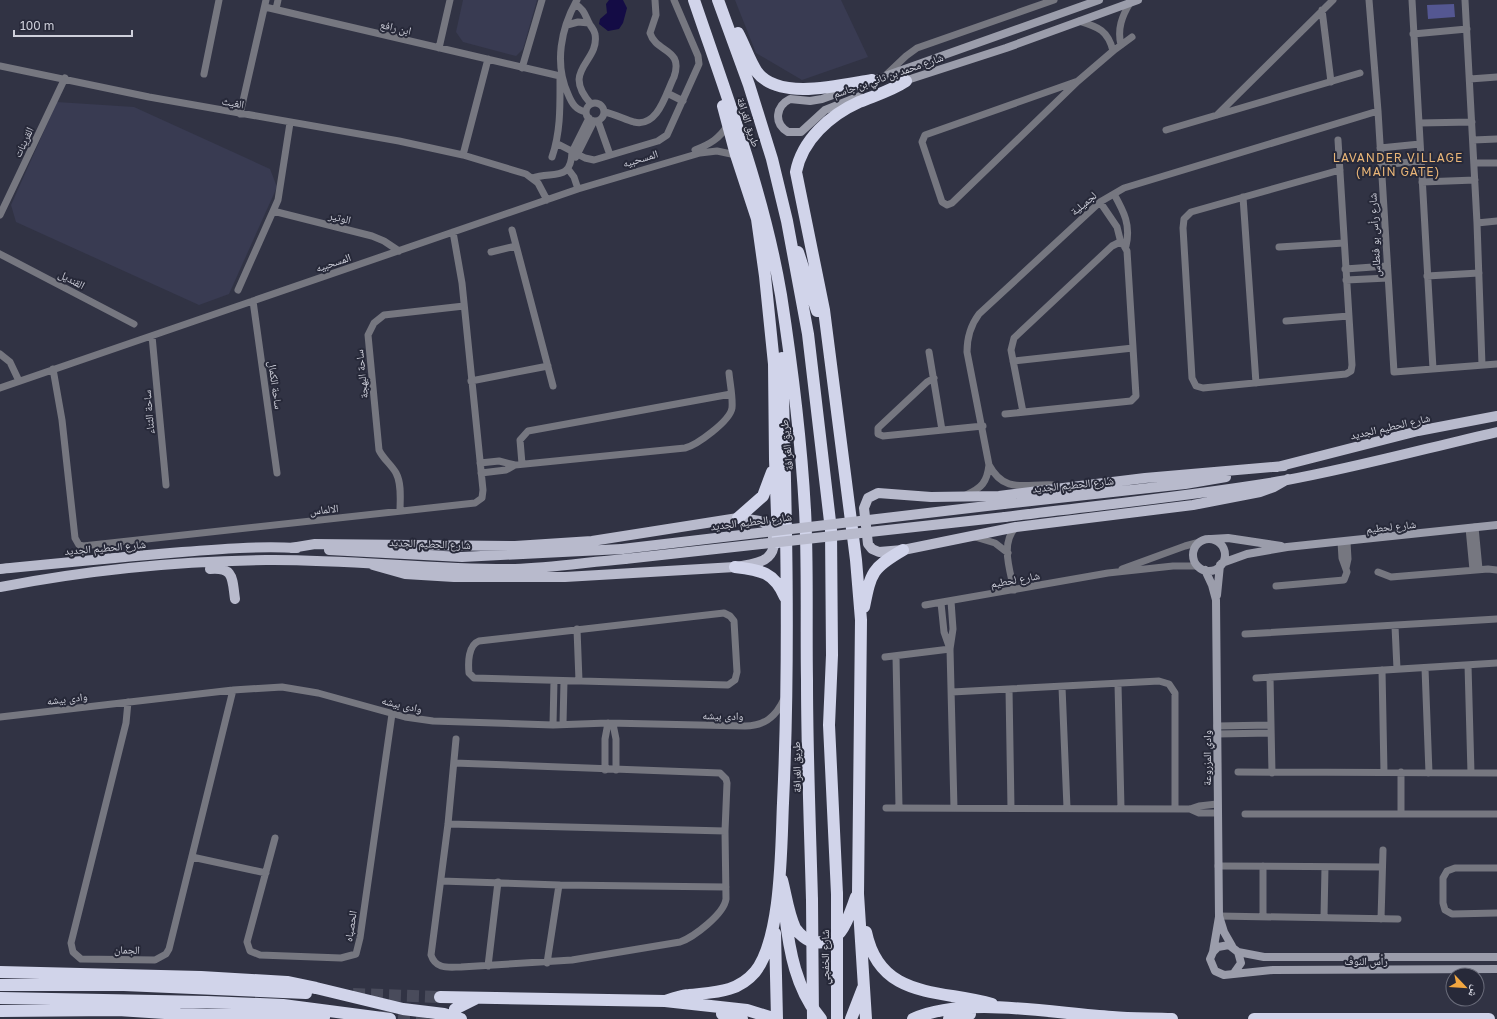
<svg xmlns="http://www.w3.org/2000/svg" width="1497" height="1019" font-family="'Golos Text','Noto Naskh Arabic',sans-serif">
<rect width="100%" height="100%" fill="#313344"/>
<!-- built -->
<path fill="#393b52" d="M 463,0 L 537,0 L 523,49 L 516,56 L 463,42 L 456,32 Z
M 735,0 L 841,0 L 868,57 L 802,80 L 756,53 Z
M 57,102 L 134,107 L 270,169 L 277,187 L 229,294 L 199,305 L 16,222 L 11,205 Z"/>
<!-- green -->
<path fill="#545792" d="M 1454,4 L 1455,17 L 1428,19 L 1427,5 Z"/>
<!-- water -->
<path fill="#140c45" d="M 609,0 L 623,0 L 627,8 L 623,23 L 619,29 L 608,31 L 599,24 L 600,19 L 607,13 L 606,4 Z"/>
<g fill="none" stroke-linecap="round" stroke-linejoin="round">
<!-- highway-tunnel -->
<path stroke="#494b5b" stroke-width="12" stroke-dasharray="12 6" stroke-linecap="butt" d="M 353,994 L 440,997
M 380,1017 L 421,1018 L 439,1015"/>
<!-- street -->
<path stroke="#767780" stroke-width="7" d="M 577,0 C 561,28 554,64 568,94 C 572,104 576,110 586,112
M 1369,0 L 1378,111 L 1394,372 L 1497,364
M 1412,0 L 1433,369
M 1465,0 L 1477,223 L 1482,365
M 575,4 C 584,9 585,15 589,23 C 591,27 594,29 595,34 C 600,63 560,69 591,104
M 265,7 L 560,76 C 560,104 561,131 552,157
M 276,9 L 278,0
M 1322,10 L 1331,82
M 1079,21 C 1098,27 1108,30 1113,51
M 567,25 L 578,22 L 589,23
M 1413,34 L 1467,29
M 1121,45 C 1117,29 1122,16 1130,3
M 439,48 L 450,0
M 0,66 L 149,97 L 399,141 L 463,155 L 526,174 L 538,183 L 547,200
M 522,68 L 542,0
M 204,74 L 219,0
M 886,75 L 906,56 L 917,48 L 1054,0
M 1470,79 L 1497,77
M 1078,81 L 925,135 L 922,142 L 942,202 L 947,205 L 952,203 L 1078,81 L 1113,51 L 1132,37
M 667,93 L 683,101
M586 112a9 9 0 1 1 18 0a9 9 0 1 1-18 0Z
M 604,112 C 615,114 624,119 634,122 C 658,128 666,93 674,77 C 684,48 656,53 650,33 L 656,15 L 655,0
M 240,114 L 266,0
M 1217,115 L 1333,0
M 598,121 L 610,155
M 1419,123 L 1472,122
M 1166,130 L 1360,73
M 1338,140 L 1352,365 L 1351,371 L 1346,374 L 1203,388 L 1196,386 L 1192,378 L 1183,228 L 1184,219 L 1191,212 L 1340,170
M 1473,140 L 1497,139
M 556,143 L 585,158 L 594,160 L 658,141 L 667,135 L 699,64 L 698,56 L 674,0
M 1380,148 L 1420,144
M 695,150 C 710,144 719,139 728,125
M 463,155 L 488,59
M 576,157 L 594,121
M 1474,163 L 1497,163
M 1381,165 L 1421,161
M 568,169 L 574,177 L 578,189
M 532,178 C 553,171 571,182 572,152 L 589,118
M 1422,182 L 1475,180
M 1114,194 C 1124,212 1131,225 1126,246
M 1243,197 L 1256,383
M 1100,202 L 1117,227 L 1121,243
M 273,211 L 372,236 L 384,241 L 399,251
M 0,215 L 65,78
M 1477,223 L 1497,221
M 512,230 L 553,386
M 1279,247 L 1344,243
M 491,252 L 516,246
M 0,254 L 134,324
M 1345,269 L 1387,266
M 1427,276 L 1479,273
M 1346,280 L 1388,278
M 238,290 L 278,200 L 290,123
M 253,301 L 277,473
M 1286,321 L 1349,316
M 152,336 L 166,485
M 929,352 L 942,430
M 0,354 L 10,362 L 19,381
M 1013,361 L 1133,348
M 53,369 L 62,420 L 75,538 L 79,545 L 83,546 L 475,503 L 482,498 L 483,490 L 462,283 L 453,232
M 934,378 L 927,382 L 878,428 L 878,434 L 883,436 L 983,426
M 471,381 L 548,366
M 0,388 L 578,189 L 700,153 L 717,151 L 736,155
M 1005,414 L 1131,401 L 1136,396 L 1127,251 L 1123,244 L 1118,243 L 1112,246 L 1014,338 L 1011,350 L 1023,412
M 480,463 L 499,461 L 515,465
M 522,464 L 520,440 L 528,431 L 731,394
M 989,465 C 1005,495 1026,483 1055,485
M 481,473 L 506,470 L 515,465 L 685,448 C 697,445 730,421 732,408 C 733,397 730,384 729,373
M 966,495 C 982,488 987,482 989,465 L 967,352 C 967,338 970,326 979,314 L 1100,202 L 1124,188 L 1378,111
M 400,511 C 400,500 402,484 396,473 C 391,464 383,459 379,450 L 368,335 L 374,323 L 384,315 L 464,306
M 1475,527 L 1479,569
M 1469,528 L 1473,570
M 975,537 L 995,543 L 1008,553
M 1346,568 L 1348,559 L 1347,542
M 1122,569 L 1185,546 L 1200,542
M 1378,572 L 1391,577 L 1488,569 L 1497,570
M 1276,586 L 1344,580 L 1347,572 L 1342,558 L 1341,542
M 1014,590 C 1010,570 1000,543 1016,527
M 951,601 L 953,629 L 950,649 L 954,808
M 941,603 L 944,632 L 950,649
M 925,605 L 1108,573 L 1173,566 L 1197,566
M 724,613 L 730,616 L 734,621 L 737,672 L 735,680 L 728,685 L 474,678 L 469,673 C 468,663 468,645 479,641 Z
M 1395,626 L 1397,669
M 577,629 L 579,681
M 1245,634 L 1497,619
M 896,656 L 899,808
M 885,657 L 950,649
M 1468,665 L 1471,773
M 1425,668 L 1429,773
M 1382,670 L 1384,772
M 1270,677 L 1272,773
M 1256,678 L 1497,663
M 1118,684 L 1121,808
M 1062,687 L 1067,808
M 1009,689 L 1011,808
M 952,692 L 1159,681 L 1169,684 L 1175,693 L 1175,808
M 128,702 L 126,723 L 71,943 L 73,952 L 81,959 L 155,960 L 166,954 L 169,949 L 233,690
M 0,717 L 233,690 L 282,687 L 318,693 L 405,717 L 433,721 L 553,725 L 608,723 L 745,726 C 764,726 776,717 784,699
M 563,724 L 564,681
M 613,724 L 616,739 L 616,770
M 553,725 L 554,681
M 1217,726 L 1271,725
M 1217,734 L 1271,733
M 454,763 L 720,773 L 726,779 L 727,783 L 725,831 L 726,899 C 724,914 694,937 680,942 L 572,960 L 461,967 C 449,967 436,970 431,955 L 448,824 L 456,739
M 605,770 L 605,739 L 608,723
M 1238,772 L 1497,773
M 886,808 L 1190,809 L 1199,806 L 1217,804
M 1190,809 L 1199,813 L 1217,813
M 1245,814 L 1497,814
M 1401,814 L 1401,772
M 448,824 L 725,831
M 275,838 L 247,942 L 250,951 L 260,955 L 341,958 L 356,954 L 360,938 L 392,714
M 192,857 L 266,873
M 1218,866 L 1382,867
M 1263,866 L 1263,917
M 1497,868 L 1455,868 L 1447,871 L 1443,878 L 1443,903 L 1445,910 L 1452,914 L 1497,913
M 441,881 L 559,885 L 726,887
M 1219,916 L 1398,919
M 1324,917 L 1325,867
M 1381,919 L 1383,850
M 547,963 L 559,885
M 488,966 L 498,882"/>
<!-- secondary -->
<path stroke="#9b9dab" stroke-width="8" d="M 868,82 L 1099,0
M 901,82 L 1006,48 L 1138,0
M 855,87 L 822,99 L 810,101 L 790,99 C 776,106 773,123 788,132 L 801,132 L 825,110 L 860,96
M 1211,539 L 1228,538 L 1281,546
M1193 555a16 16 0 1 1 32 0a16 16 0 1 1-32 0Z
M 1222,563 L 1247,554 L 1287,547 L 1497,525
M 1205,570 L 1212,585 L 1216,600 L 1219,916 L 1224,932 L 1232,946
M 1217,595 L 1220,565
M 1213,952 L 1219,917
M 1238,952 L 1264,957 L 1497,957
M 1234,973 L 1241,963 L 1238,952 L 1229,945 L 1218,947 L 1213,952 L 1210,959 L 1215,971 L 1224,975 L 1273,970 L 1497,969"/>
<!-- primary -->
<path stroke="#b8bacc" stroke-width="10" d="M 1284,466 L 1145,478 L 999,496 L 931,497 L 878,493 L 868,498 L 864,508 L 868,544 L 872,549 L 879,552 L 903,550 L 1016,527 L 1193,505 L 1260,492 L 1274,487 L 1288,479
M 1277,467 L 1418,431 L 1497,416
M 1004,504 L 1185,484 L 1226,477
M 1005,517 C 1099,505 1194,496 1287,480 C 1358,467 1427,448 1497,432
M 291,548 L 315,544 L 515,546 L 592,541 L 738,518 C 746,519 755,519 763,522 C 774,528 778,548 768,557 C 761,564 745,565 735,567 L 565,577 L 454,577 L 405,574 L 373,565
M 329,550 L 462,557 L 622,549
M 0,569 C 61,563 121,557 182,552 C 220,549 258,546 297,548
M 210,569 C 234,567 232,578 235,599
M 0,587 C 88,570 177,561 266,560 C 349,559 432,570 515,569 C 551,568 588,562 625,559"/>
<!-- highway -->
<path stroke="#d1d4ea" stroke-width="12" d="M 694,0 C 727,97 764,194 781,295 C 792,366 801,438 805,510 C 808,566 806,623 807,680 C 807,753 810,827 812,900
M 718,0 L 749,85 L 772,159 L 787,221 L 808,334 L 831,530 L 832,655 L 829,725 L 837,894
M 738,33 C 745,46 749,60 757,72 C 779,101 841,85 872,80
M 723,106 L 736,155 L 757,219 L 765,276 L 774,364 L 775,459 L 778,542
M 798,252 L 817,311
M 738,518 L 763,496 L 772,472
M 735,567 C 761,570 774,572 785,597
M 864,607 C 871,572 872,568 903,550
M 782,880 C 786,895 788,913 795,928 C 799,934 807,941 814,942 C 842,946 848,918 856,897
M 785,913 C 789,950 796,990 821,1019
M 866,932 C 880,1000 940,989 992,1004
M 775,933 L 777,1019
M 0,972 L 201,977 L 287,982 L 316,988 L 403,1009 L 444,1014 L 461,1019
M 0,985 L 124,985 L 306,993
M 440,997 L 665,1001 L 747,1010 L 776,1019
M 0,998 L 207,1002 L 283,1005 L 390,1019
M 665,1001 C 673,999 681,995 689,995 C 714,992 737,993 755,972 C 782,938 781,847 783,803 C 790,655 786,506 782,358
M 455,1009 L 475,999
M 0,1011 L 118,1010 L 180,1014 L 324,1017
M 722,1014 L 742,1019
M 851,1019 L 863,988
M 866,1019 L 858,894 L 861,620 L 856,560 L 824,310 L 796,172 C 802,140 830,115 859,102 C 876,95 891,91 906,81
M 913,1019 C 965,995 1055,1014 1112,1017 C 1132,1019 1152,1018 1172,1019
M 949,1019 L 970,1014
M 1254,1019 L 1489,1019"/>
<!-- primary-bridge -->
<path stroke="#b8bacc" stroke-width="10" d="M 622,549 L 1004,504
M 625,559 L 1005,517"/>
<!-- highway-bridge -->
<path stroke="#d1d4ea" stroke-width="12" d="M 837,894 L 837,1019
M 812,900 L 813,1019"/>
</g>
<g text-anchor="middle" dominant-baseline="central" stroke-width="4" stroke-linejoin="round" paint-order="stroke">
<!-- street labels -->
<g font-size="11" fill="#cfd0db" stroke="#272939">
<text transform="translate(396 27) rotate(13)">ابن رافع</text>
<text transform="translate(888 75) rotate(-19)">شارع محمد بن ثاني بن جاسم</text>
<text transform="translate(233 102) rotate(10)">الغيث</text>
<text transform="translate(749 122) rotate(72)">طريق الغرافة</text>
<text transform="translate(23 142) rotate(-65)">القرينات</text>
<text transform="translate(640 158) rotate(-17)">المسحبيه</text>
<text transform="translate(1083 203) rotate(-40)">لجميلية</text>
<text transform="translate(340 217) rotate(14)">الوتير</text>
<text transform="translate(1374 235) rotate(-93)">شارع رأس بو فنطاس</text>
<text transform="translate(333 262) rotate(-19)">المسحبيه</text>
<text transform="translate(72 279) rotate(28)">القنديل</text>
<text transform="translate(361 374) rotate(-96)">ساحة البهجة</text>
<text transform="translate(276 385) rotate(82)">ساحة الكمال</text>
<text transform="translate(148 412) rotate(-95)">ساحة الثناء</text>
<text transform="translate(1390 426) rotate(-13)">شارع الحطيم الجديد</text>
<text transform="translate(786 445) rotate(-96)">طريق الغرافة</text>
<text transform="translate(1073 484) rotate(-6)">شارع الحطيم الجديد</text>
<text transform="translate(324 509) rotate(-6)">الالماس</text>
<text transform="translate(751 521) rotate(-7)">شارع الحطيم الجديد</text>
<text transform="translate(1391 526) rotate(-6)">شارع لحطيم</text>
<text transform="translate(430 543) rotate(2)">شارع الحطيم الجديد</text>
<text transform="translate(105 547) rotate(-5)">شارع الحطيم الجديد</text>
<text transform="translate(1015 579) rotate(-10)">شارع لحطيم</text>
<text transform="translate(67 698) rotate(-7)">وادى بيشه</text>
<text transform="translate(402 704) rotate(13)">وادى بيشه</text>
<text transform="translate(723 715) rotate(1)">وادى بيشه</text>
<text transform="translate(1206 758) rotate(-90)">وادي المزروعة</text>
<text transform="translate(796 767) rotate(-91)">طريق الغرافة</text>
<text transform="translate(350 926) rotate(-81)">الحصباه</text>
<text transform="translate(127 949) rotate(1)">الجمان</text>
<text transform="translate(824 957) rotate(-90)">شارع الخفجي</text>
<text x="1366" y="960">رأس النوف</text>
</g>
<!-- neighbourhood labels -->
<g font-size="12" letter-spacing="1" fill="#e9b577" stroke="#272939">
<text x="1398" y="157">LAVANDER VILLAGE<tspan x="1398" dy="14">(MAIN GATE)</tspan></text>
</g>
</g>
<!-- north arrow -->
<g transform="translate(1465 987) rotate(115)"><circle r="19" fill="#272939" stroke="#6a6c7a"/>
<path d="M0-3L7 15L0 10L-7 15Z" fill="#f1a640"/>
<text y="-6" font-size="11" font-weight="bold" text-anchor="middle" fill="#cfd0db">ش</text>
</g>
<!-- scale -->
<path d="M14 30v6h118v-6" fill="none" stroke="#cfd0db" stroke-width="2"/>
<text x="20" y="30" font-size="12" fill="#cfd0db" stroke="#272939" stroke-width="3" paint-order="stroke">100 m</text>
</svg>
